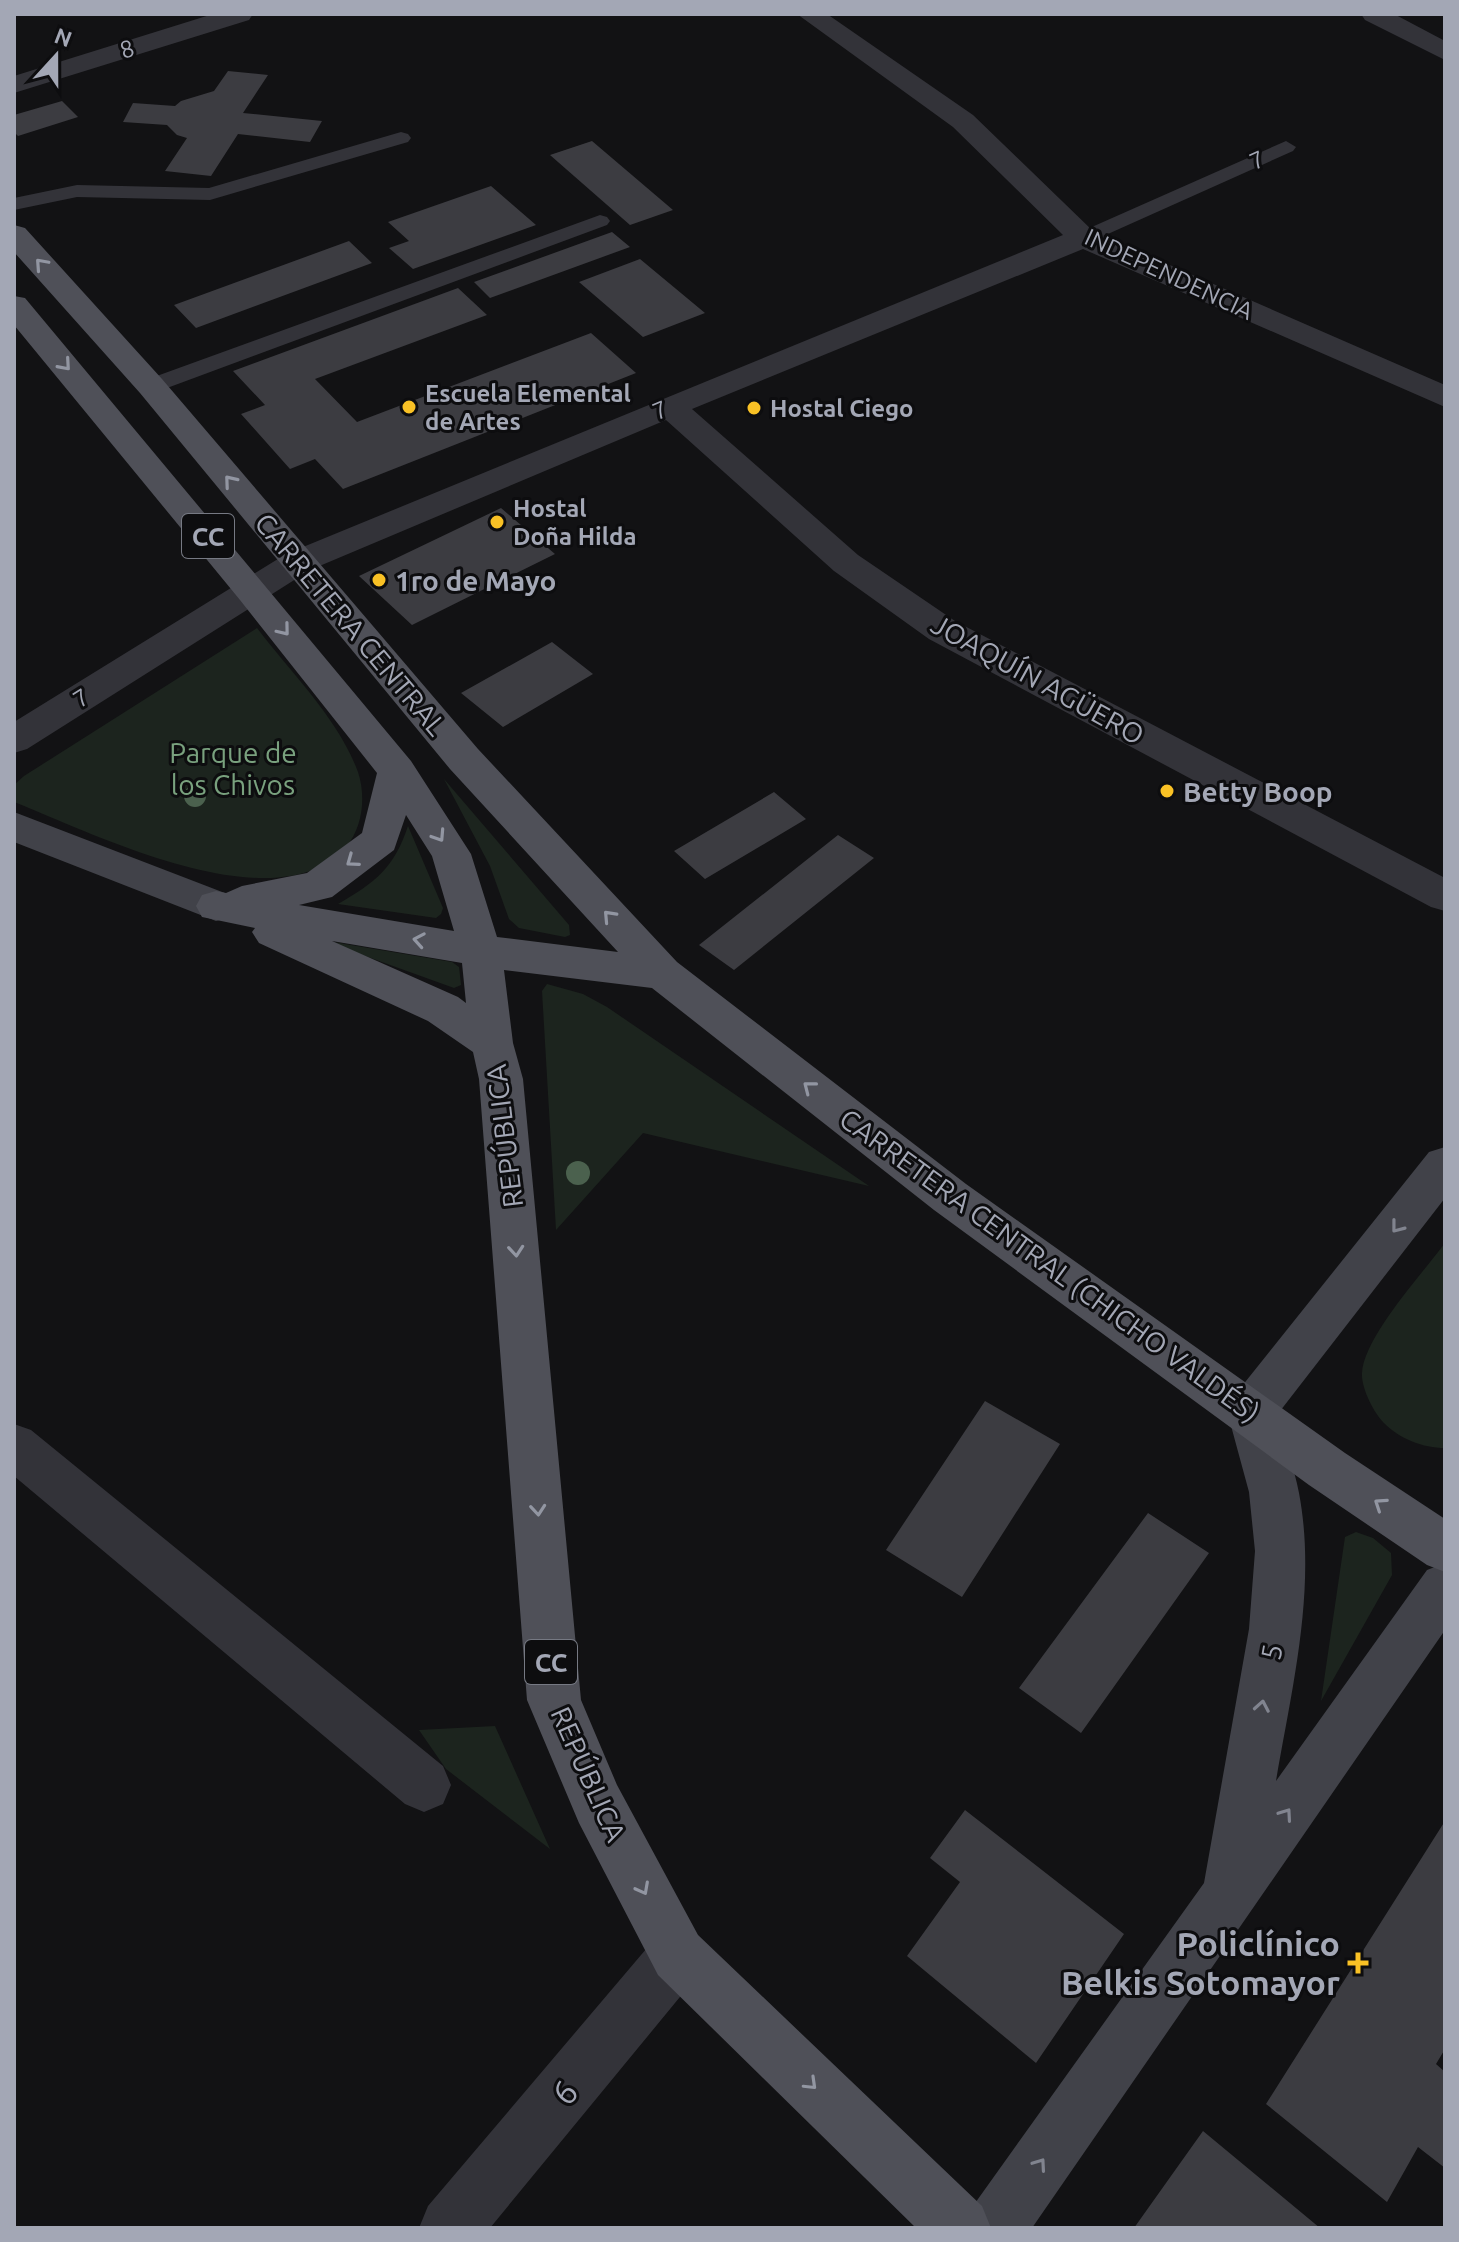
<svg xmlns="http://www.w3.org/2000/svg" width="1459" height="2242" font-family="Ubuntu,sans-serif">
<rect width="100%" height="100%" fill="#121214"/>
<!-- green -->
<path fill="#1c241e" d="M 257,628 C 291,673 338,718 358,772 C 366,796 363,827 346,847 C 276,926 93,833 14,802 L 14,785 L 24,776 Z
M 444,779 L 569,925 L 570,935 L 565,937 L 519,928 L 509,919 L 490,866 Z
M 408,826 L 443,908 L 441,914 L 436,918 L 338,904 C 376,882 394,868 408,826 Z
M 321,940 L 452,962 L 459,967 L 461,985 L 454,988 Z
M 547,984 L 583,994 L 607,1007 L 869,1186 L 643,1133 L 556,1230 L 542,991 Z
M 1445,1243 L 1445,1448 C 1423,1448 1400,1439 1384,1423 C 1374,1413 1361,1388 1362,1373 C 1364,1337 1422,1274 1445,1243 Z
M 1356,1532 L 1373,1538 L 1391,1553 L 1392,1575 L 1321,1701 L 1345,1537 Z
M 495,1726 L 550,1849 L 446,1769 L 419,1730 Z"/>
<!-- building -->
<path fill="#3c3c41" d="M 228,71 L 268,75 L 243,113 L 322,121 L 310,142 L 238,134 L 211,176 L 165,171 L 187,138 L 177,135 L 167,125 L 123,122 L 133,103 L 175,106 L 181,101 L 214,91 Z
M 62,101 L 78,117 L 18,136 L 14,132 L 14,115 Z
M 592,141 L 673,210 L 630,225 L 550,155 Z
M 491,186 L 536,225 L 413,269 L 389,248 L 409,241 L 388,222 Z
M 612,232 L 630,247 L 490,298 L 474,282 Z
M 349,241 L 372,263 L 196,328 L 174,305 Z
M 640,259 L 705,313 L 643,337 L 579,282 Z
M 458,288 L 487,315 L 315,379 L 357,422 L 591,333 L 636,373 L 343,489 L 315,459 L 290,469 L 241,414 L 265,405 L 233,371 Z
M 501,508 L 555,554 L 412,625 L 359,576 Z
M 552,642 L 593,674 L 503,727 L 461,693 Z
M 774,792 L 806,819 L 705,879 L 674,851 Z
M 838,835 L 874,858 L 734,970 L 699,945 Z
M 985,1401 L 1060,1444 L 962,1597 L 886,1550 Z
M 1148,1513 L 1209,1553 L 1081,1733 L 1019,1688 Z
M 965,1810 L 1124,1934 L 1036,2063 L 907,1956 L 960,1882 L 930,1858 Z
M 1445,1821 L 1445,2049 L 1436,2064 L 1445,2072 L 1445,2168 L 1418,2147 L 1387,2202 L 1266,2104 Z
M 1203,2131 L 1320,2228 L 1134,2228 Z"/>
<g fill="none" stroke-linecap="round" stroke-linejoin="round">
<!-- lane -->
<path fill="#333339" fill-rule="evenodd" d="M 401,132 L 408,134 L 411,138 L 408,142 L 210,200 L 77,197 L 14,210 L 14,198 L 77,185 L 209,188 Z
M 1286,141 L 1296,147 L 1293,151 L 1090,242 L 1076,242 L 1073,238 L 1076,234 Z
M 600,215 L 607,217 L 610,221 L 607,225 L 159,391 L 151,393 L 140,386 L 143,381 Z"/>
<!-- street -->
<path fill="#333339" fill-rule="evenodd" d="M 213,14 L 253,14 L 249,20 L 14,93 L 14,76 Z
M 797,14 L 827,14 L 973,115 L 1094,232 L 1445,385 L 1445,407 L 1083,249 L 692,409 L 858,555 L 955,621 L 1445,878 L 1445,911 L 1431,907 L 929,639 L 834,571 L 666,420 L 310,570 L 27,749 L 14,753 L 14,722 L 286,554 L 1063,235 L 953,127 Z
M 1361,14 L 1394,14 L 1445,41 L 1445,60 L 1365,20 Z
M 14,1424 L 31,1430 L 443,1766 L 451,1785 L 443,1804 L 424,1812 L 405,1804 L 14,1476 Z
M 678,1926 L 698,1935 L 707,1955 L 698,1975 L 490,2228 L 419,2228 L 428,2206 L 658,1935 Z"/>
<!-- secondary -->
<path fill="#414249" fill-rule="evenodd" d="M 14,812 L 230,895 L 236,906 L 230,917 L 216,921 L 14,842 Z
M 1445,1147 L 1445,1198 L 1277,1415 C 1284,1441 1294,1467 1299,1493 C 1317,1588 1292,1687 1276,1781 L 1427,1570 L 1445,1563 L 1445,1630 L 1032,2228 L 964,2228 L 973,2206 L 1204,1883 L 1249,1629 L 1255,1551 L 1249,1492 L 1227,1411 L 1234,1396 L 1429,1152 Z"/>
<!-- primary -->
<path fill="#4f5058" fill-rule="evenodd" d="M 14,225 L 25,228 L 162,379 L 478,749 L 677,962 L 966,1184 L 1345,1453 L 1445,1519 L 1445,1572 L 1427,1565 L 1309,1485 L 934,1210 L 652,988 L 504,970 L 513,1043 L 523,1079 L 581,1700 L 617,1785 L 698,1935 L 982,2206 L 991,2228 L 916,2228 L 658,1975 L 579,1823 L 527,1700 L 479,1079 L 473,1052 L 428,1021 L 259,943 L 252,932 L 255,928 L 202,917 L 196,906 L 202,895 L 216,891 L 226,893 L 242,886 L 307,873 L 362,833 L 377,773 L 240,600 L 14,325 L 14,296 L 25,298 L 411,761 L 471,854 L 497,937 L 618,952 L 450,769 L 140,393 L 14,252 ZM 406,815 L 432,856 L 454,931 L 299,905 L 332,897 L 394,850 ZM 332,941 L 462,963 L 466,1003 L 458,997 Z"/>
</g>
<!-- trees -->
<g fill="#4b614e">
<circle cx="195" cy="796" r="11"/>
<circle cx="578" cy="1173" r="12"/>
</g>
<!-- one-way arrows -->
<defs><path id="oneway-chevron" d="M-2-3.5L2.5 0L-2 3.5" fill="none" stroke-width="1.6" stroke-linecap="round" stroke-linejoin="round" transform="scale(2)"/></defs>
<g stroke="#9296a2">
<use href="#oneway-chevron" transform="translate(41 264) rotate(-132)"/>
<use href="#oneway-chevron" transform="translate(65 365) rotate(49)"/>
<use href="#oneway-chevron" transform="translate(230 481) rotate(-130)"/>
<use href="#oneway-chevron" transform="translate(284 630) rotate(51)"/>
<use href="#oneway-chevron" transform="translate(439 836) rotate(57)"/>
<use href="#oneway-chevron" transform="translate(352 861) rotate(144)"/>
<use href="#oneway-chevron" transform="translate(609 916) rotate(-133)"/>
<use href="#oneway-chevron" transform="translate(419 940) rotate(-170)"/>
<use href="#oneway-chevron" transform="translate(809 1087) rotate(-142)"/>
<use href="#oneway-chevron" transform="translate(516 1251) rotate(85)"/>
<use href="#oneway-chevron" transform="translate(1380 1504) rotate(-146)"/>
<use href="#oneway-chevron" transform="translate(538 1510) rotate(85)"/>
<use href="#oneway-chevron" transform="translate(643 1889) rotate(62)"/>
<use href="#oneway-chevron" transform="translate(811 2084) rotate(44)"/>
</g>
<g stroke="#81848f">
<use href="#oneway-chevron" transform="translate(1397 1227) rotate(128)"/>
<use href="#oneway-chevron" transform="translate(1262 1706) rotate(-80)"/>
<use href="#oneway-chevron" transform="translate(1286 1814) rotate(-55)"/>
<use href="#oneway-chevron" transform="translate(1040 2164) rotate(-55)"/>
</g>
<!-- markers -->
<g fill="#f9c125" stroke="#0d0d0f" stroke-width="3">
<circle cx="409" cy="407" r="8"/>
<circle cx="754" cy="408" r="8"/>
<circle cx="497" cy="522" r="8"/>
<circle cx="379" cy="580" r="8"/>
<circle cx="1167" cy="791" r="8"/>
<path d="M1354 1951h8v8h8v8h-8v8h-8v-8h-8v-8h8z"/>
</g>
<g text-anchor="middle" dominant-baseline="central" stroke-width="6" stroke-linejoin="round" paint-order="stroke">
<!-- far-street labels -->
<g font-size="24" fill="#a3a7b5" stroke="#0d0d0f">
<text transform="translate(127 49) rotate(-17)">8</text>
<text transform="translate(1257 160) rotate(-24)">7</text>
<text transform="translate(1169 274) rotate(25)">INDEPENDENCIA</text>
<text transform="translate(660 410) rotate(-23)">7</text>
<text transform="translate(81 698) rotate(-32)">7</text>
</g>
<!-- far-poi labels -->
<g font-size="24" font-weight="bold" fill="#a3a7b5" stroke="#0d0d0f" text-anchor="start">
<text x="425" y="393">Escuela Elemental<tspan x="425" dy="28">de Artes</tspan></text>
<text x="770" y="408">Hostal Ciego</text>
<text x="513" y="508">Hostal<tspan x="513" dy="28">Doña Hilda</tspan></text>
</g>
<!-- shield labels -->
<g fill="#0d0d0f" stroke="#767983" stroke-width="2">
<rect x="182" y="514" width="52" height="44" rx="6"/>
<rect x="525" y="1640" width="52" height="44" rx="6"/>
</g>
<g font-size="26" font-weight="bold" fill="#a3a7b5">
<text x="208" y="536">CC</text>
<text x="551" y="1662">CC</text>
</g>
<!-- poi labels -->
<g font-size="28" font-weight="bold" fill="#a3a7b5" stroke="#0d0d0f" text-anchor="start">
<text x="395" y="580">1ro de Mayo</text>
<text x="1183" y="791">Betty Boop</text>
</g>
<!-- street labels -->
<g font-size="28" fill="#a3a7b5" stroke="#0d0d0f">
<text transform="translate(351 624) rotate(50)">CARRETERA CENTRAL</text>
<text transform="translate(1038 679) rotate(29)">JOAQUÍN AGÜERO</text>
<text transform="translate(504 1136) rotate(-97)">REPÚBLICA</text>
<text transform="translate(1050 1265) rotate(36)">CARRETERA CENTRAL (CHICHO VALDÉS)</text>
<text transform="translate(1271 1652) rotate(-80)">5</text>
<text transform="translate(589 1774) rotate(66)">REPÚBLICA</text>
</g>
<!-- park labels -->
<g font-size="28" fill="#79a17e" stroke="#0d0d0f">
<text x="233" y="752">Parque de<tspan x="233" dy="32">los Chivos</tspan></text>
</g>
<!-- near-poi labels -->
<g font-size="34" font-weight="bold" fill="#a3a7b5" stroke="#0d0d0f" text-anchor="end">
<text x="1340" y="1943">Policlínico<tspan x="1340" dy="39">Belkis Sotomayor</tspan></text>
</g>
<!-- near-street labels -->
<g font-size="34" fill="#a3a7b5" stroke="#0d0d0f">
<text transform="translate(564 2092) rotate(-50)">6</text>
</g>
</g>
<!-- border -->
<rect width="1459" height="2242" fill="none" stroke="#a3a7b5" stroke-width="32"/>
<!-- north arrow -->
<g transform="translate(56 56) rotate(21)" stroke="#0d0d0f" stroke-width="6" paint-order="stroke">
<path d="M0-6L14 30L0 20L-14 30Z" fill="#a3a7b5"/>
<text y="-12" font-size="22" font-weight="bold" text-anchor="middle" fill="#a3a7b5">N</text>
</g>
</svg>
